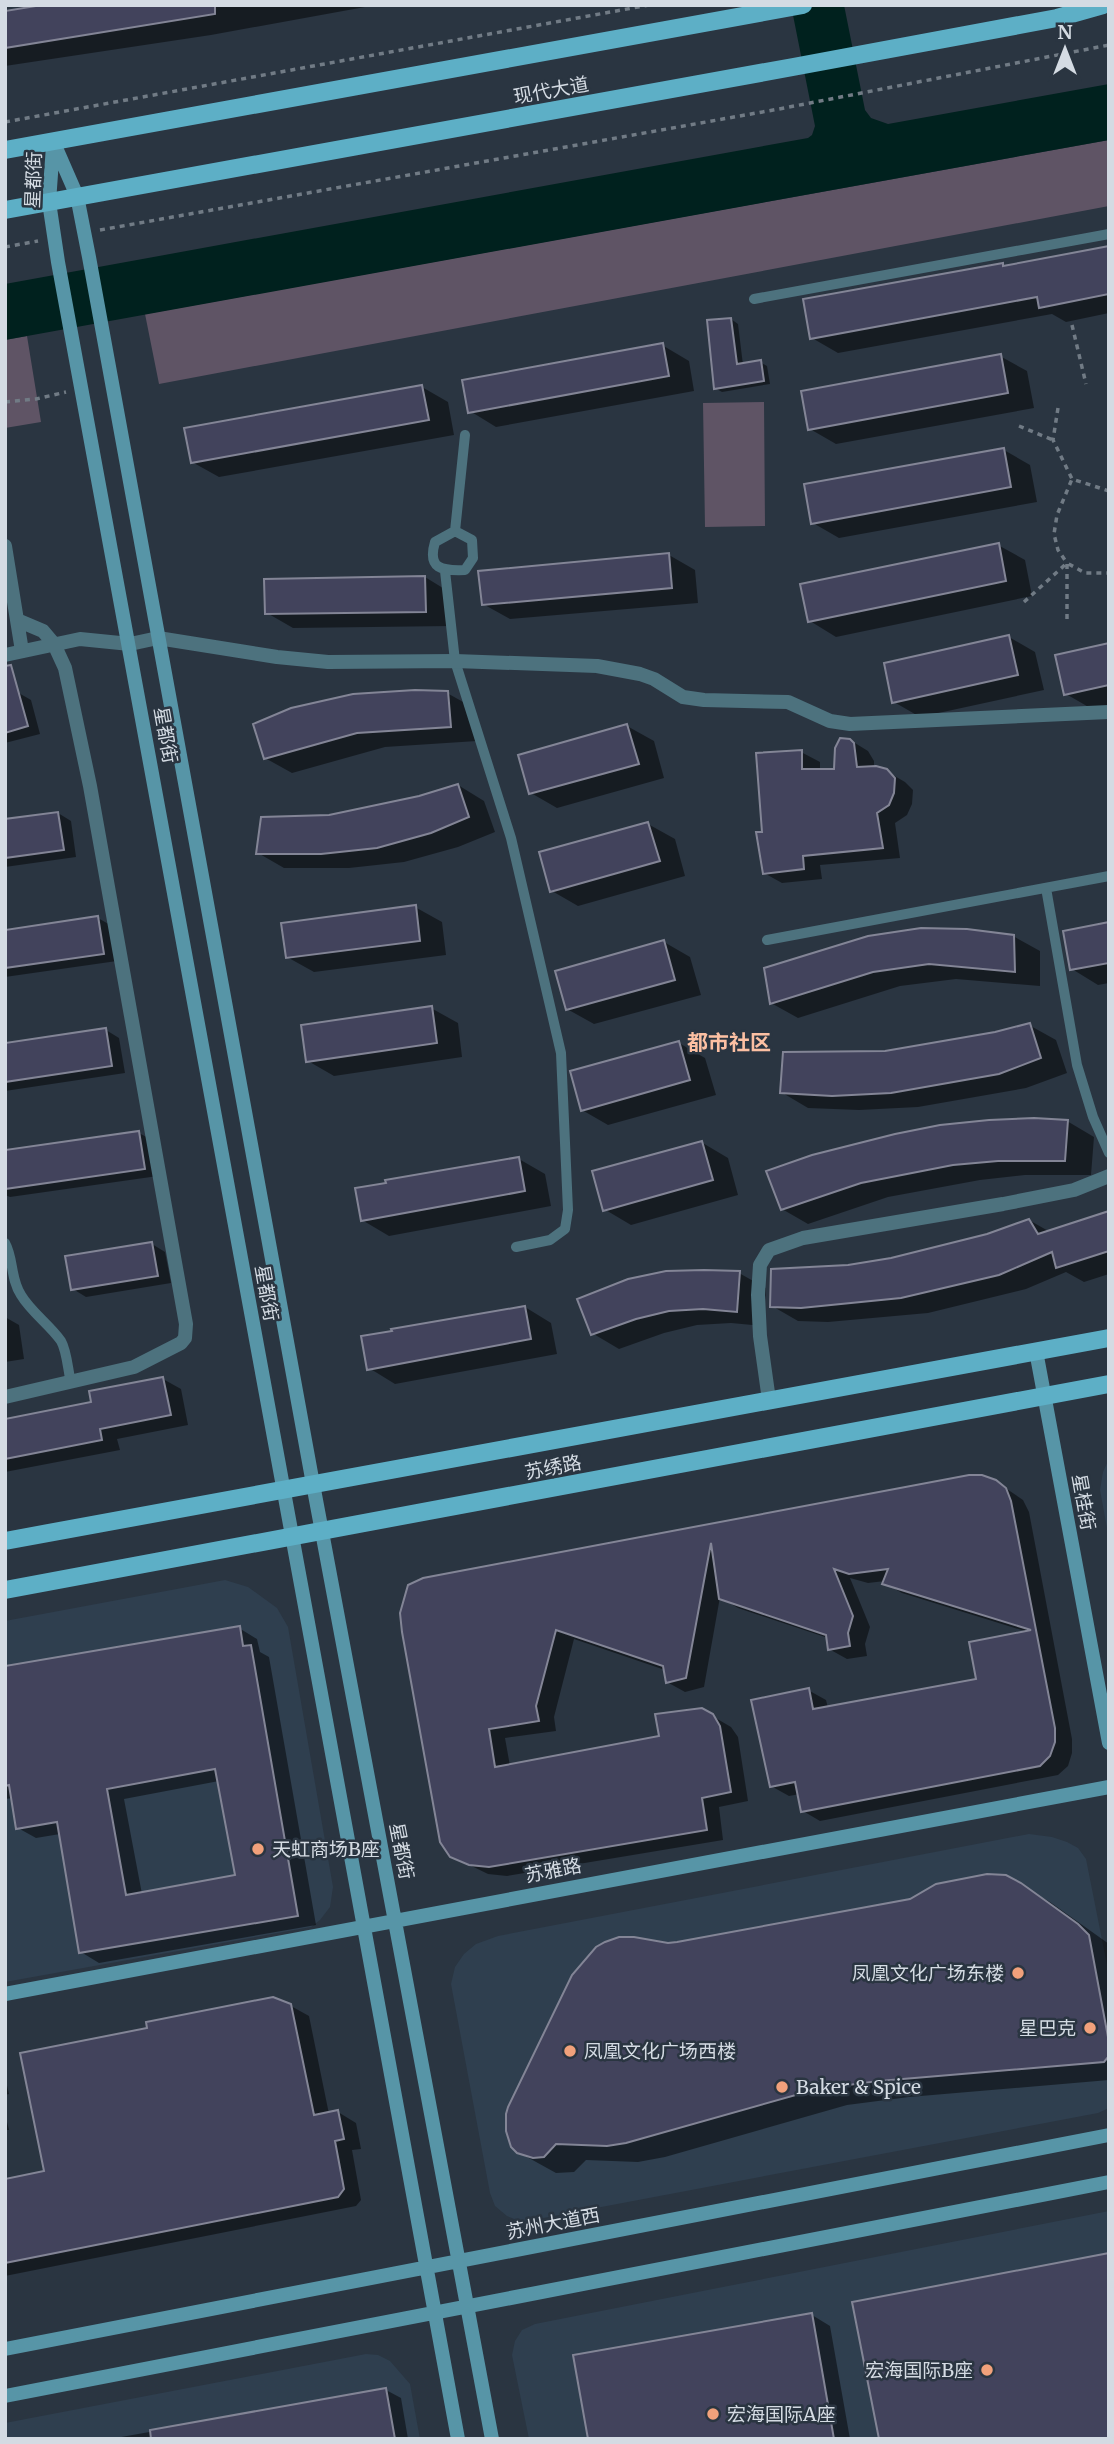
<svg xmlns="http://www.w3.org/2000/svg" width="1114" height="2444" font-family="Merriweather,'Noto Sans SC',serif">
<rect width="100%" height="100%" fill="#2a3541"/>
<!-- built -->
<path fill="#2f3f4f" d="M 1109,1459 L 1109,1539 L 1100,1490 L 1103,1472 Z
M 225,1580 L 248,1587 L 277,1608 L 288,1627 L 333,1887 L 330,1907 L 320,1920 L 311,1927 L 5,1982 L 5,1621 Z
M 1029,1834 L 1052,1837 L 1067,1842 L 1078,1848 L 1086,1859 L 1109,1975 L 1109,2108 L 1098,2113 L 522,2222 L 507,2216 L 495,2206 L 490,2193 L 451,1984 L 455,1967 L 464,1954 L 476,1944 L 498,1936 Z
M 1109,2211 L 1109,2439 L 529,2439 L 512,2355 L 515,2341 L 522,2330 L 535,2324 Z
M 366,2354 L 378,2355 L 390,2361 L 410,2384 L 420,2439 L 5,2439 L 5,2423 Z"/>
<!-- green -->
<path fill="#5f5465" d="M 1109,140 L 1109,206 L 159,384 L 145,314 Z
M 27,336 L 41,422 L 5,428 L 5,340 Z
M 764,402 L 765,526 L 705,527 L 703,403 Z"/>
<!-- water -->
<path fill="#00211e" d="M 791,5 L 844,5 L 865,110 L 871,118 L 888,124 L 1109,84 L 1109,140 L 5,340 L 5,284 L 808,138 L 812,135 L 815,126 Z"/>
<!-- shadow -->
<path fill="#0007" fill-rule="evenodd" d="M 53,5 L 376,5 L 211,35 L 5,66 L 5,13 Z
M 1109,247 L 1109,313 L 1066,322 L 1052,314 L 838,353 L 812,338 L 1002,264 L 1007,267 Z
M 731,319 L 738,324 L 743,365 L 760,362 L 767,366 L 770,384 L 722,392 L 715,388 Z
M 662,345 L 689,361 L 694,391 L 496,427 L 470,411 Z
M 1000,356 L 1027,371 L 1034,408 L 836,444 L 810,429 Z
M 422,387 L 448,402 L 454,435 L 219,477 L 192,462 Z
M 1004,450 L 1030,465 L 1037,502 L 839,538 L 813,523 Z
M 998,545 L 1025,560 L 1032,596 L 836,637 L 810,621 Z
M 669,555 L 695,570 L 698,603 L 510,619 L 483,604 Z
M 425,577 L 451,593 L 452,626 L 293,628 L 267,613 Z
M 1009,637 L 1035,652 L 1044,690 L 920,717 L 894,702 Z
M 1109,645 L 1109,705 L 1092,709 L 1066,694 Z
M 17,692 L 31,700 L 40,734 L 5,743 L 5,696 Z
M 447,693 L 474,708 L 477,741 L 385,747 L 292,773 L 265,758 Z
M 627,726 L 654,741 L 664,778 L 557,808 L 531,793 Z
M 850,740 L 868,751 L 874,761 L 874,768 L 886,771 L 905,782 L 913,790 L 912,804 L 907,815 L 895,823 L 900,858 L 820,865 L 822,879 L 782,883 L 764,873 L 764,834 L 801,752 L 820,762 L 820,771 L 836,771 Z
M 458,785 L 484,801 L 495,832 L 458,847 L 404,862 L 349,868 L 284,868 L 258,853 L 330,817 L 420,797 Z
M 58,813 L 71,821 L 76,857 L 5,867 L 5,821 Z
M 648,824 L 675,839 L 685,876 L 578,906 L 552,891 Z
M 415,907 L 442,922 L 446,955 L 314,972 L 287,957 Z
M 98,918 L 112,926 L 117,961 L 5,977 L 5,931 Z
M 1109,924 L 1109,983 L 1098,985 L 1072,969 Z
M 1013,936 L 1040,951 L 1040,986 L 956,979 L 900,986 L 798,1018 L 771,1003 L 766,969 Z
M 664,942 L 690,957 L 701,995 L 594,1024 L 567,1009 Z
M 431,1008 L 458,1023 L 462,1057 L 334,1076 L 308,1061 Z
M 1029,1025 L 1056,1040 L 1067,1073 L 1026,1088 L 918,1107 L 859,1110 L 808,1108 L 781,1092 L 885,1052 L 995,1034 Z
M 106,1030 L 119,1038 L 125,1073 L 5,1091 L 5,1045 Z
M 679,1043 L 705,1058 L 716,1095 L 608,1125 L 582,1110 Z
M 1067,1121 L 1094,1137 L 1091,1175 L 1025,1175 L 980,1180 L 888,1197 L 808,1224 L 782,1209 L 769,1172 Z
M 139,1133 L 152,1140 L 158,1176 L 10,1197 L 5,1195 L 5,1152 Z
M 701,1142 L 728,1158 L 738,1195 L 631,1225 L 604,1209 Z
M 519,1159 L 545,1174 L 551,1206 L 389,1236 L 362,1220 Z
M 1109,1212 L 1109,1274 L 1084,1282 L 1066,1272 L 1026,1289 L 928,1313 L 828,1322 L 798,1321 L 772,1306 L 848,1267 L 891,1260 L 987,1236 L 1029,1220 L 1050,1232 Z
M 152,1244 L 165,1252 L 171,1283 L 86,1297 L 73,1289 Z
M 739,1273 L 766,1288 L 763,1326 L 731,1323 L 697,1325 L 664,1333 L 619,1349 L 592,1333 Z
M 525,1307 L 551,1323 L 557,1354 L 395,1384 L 369,1368 Z
M 5,1317 L 19,1325 L 24,1359 L 5,1362 Z
M 163,1379 L 181,1389 L 188,1425 L 117,1439 L 120,1450 L 5,1472 L 5,1421 L 93,1404 Z
M 995,1481 L 1023,1500 L 1029,1512 L 1072,1739 L 1072,1753 L 1068,1766 L 1058,1775 L 820,1821 L 803,1811 L 800,1794 L 789,1796 L 771,1786 L 808,1690 L 826,1700 L 828,1708 L 978,1681 L 1028,1632 L 902,1593 L 885,1583 L 885,1581 L 868,1583 L 850,1578 L 870,1627 L 865,1644 L 867,1656 L 847,1659 L 829,1649 L 828,1638 L 738,1608 L 720,1597 L 704,1687 L 685,1692 L 667,1682 L 665,1670 L 574,1639 L 554,1717 L 556,1731 L 505,1738 L 510,1766 L 661,1737 L 702,1710 L 731,1727 L 738,1737 L 748,1801 L 719,1807 L 723,1840 L 507,1876 L 488,1874 L 451,1856 L 410,1586 Z
M 239,1628 L 257,1639 L 260,1652 L 269,1657 L 316,1925 L 99,1963 L 81,1952 L 60,1834 L 36,1838 L 18,1828 L 13,1798 L 5,1799 L 5,1668 ZM 219,1781 L 237,1877 L 142,1894 L 124,1799 Z
M 1020,1885 L 1050,1902 L 1109,1944 L 1109,2080 L 909,2097 L 847,2105 L 665,2157 L 638,2162 L 586,2160 L 574,2172 L 556,2173 L 518,2152 L 668,1945 Z
M 282,2001 L 309,2016 L 329,2114 L 338,2112 L 356,2123 L 361,2149 L 352,2150 L 361,2200 L 356,2206 L 5,2276 L 5,2181 L 46,2173 Z
M 5,2077 L 9,2094 L 5,2095 Z
M 5,2114 L 9,2130 L 5,2130 Z
M 812,2315 L 830,2326 L 850,2439 L 590,2439 Z
M 386,2390 L 401,2398 L 408,2439 L 110,2439 Z"/>
<!-- building -->
<path fill="#42435c" stroke="#838596" stroke-width="2" fill-rule="evenodd" d="M 42,5 L 215,5 L 215,14 L 5,48 L 5,11 Z
M 1109,246 L 1109,294 L 1039,308 L 1037,297 L 810,339 L 803,299 L 1003,263 L 1003,266 Z
M 731,318 L 737,364 L 761,360 L 764,381 L 714,389 L 707,320 Z
M 663,343 L 669,376 L 468,413 L 462,380 Z
M 1001,354 L 1008,393 L 808,430 L 801,391 Z
M 422,385 L 429,420 L 191,463 L 184,428 Z
M 1004,448 L 1011,487 L 811,524 L 804,484 Z
M 999,543 L 1006,581 L 808,622 L 800,584 Z
M 669,553 L 672,588 L 482,605 L 478,571 Z
M 425,576 L 426,612 L 265,614 L 264,579 Z
M 1009,635 L 1018,675 L 892,703 L 884,663 Z
M 1109,643 L 1109,685 L 1064,695 L 1055,655 Z
M 11,665 L 28,726 L 5,733 L 5,666 Z
M 415,690 L 448,691 L 451,727 L 357,733 L 264,759 L 253,724 L 291,708 L 353,694 Z
M 627,724 L 639,764 L 529,794 L 518,755 Z
M 840,738 L 850,739 L 854,743 L 857,767 L 876,766 L 887,769 L 895,778 L 894,793 L 889,805 L 877,813 L 883,848 L 803,856 L 804,869 L 763,874 L 756,832 L 762,832 L 756,753 L 802,750 L 802,769 L 834,769 L 835,748 Z
M 458,784 L 469,817 L 431,833 L 377,848 L 321,854 L 256,854 L 261,817 L 329,815 L 419,796 Z
M 58,812 L 64,850 L 5,858 L 5,819 Z
M 648,822 L 660,861 L 550,892 L 539,852 Z
M 416,905 L 420,941 L 286,958 L 281,923 Z
M 98,916 L 104,954 L 5,968 L 5,930 Z
M 1109,922 L 1109,963 L 1070,970 L 1063,931 Z
M 921,928 L 967,929 L 1014,935 L 1015,972 L 929,964 L 873,972 L 770,1004 L 764,968 L 868,936 Z
M 664,940 L 675,980 L 566,1010 L 555,971 Z
M 432,1006 L 437,1043 L 306,1062 L 301,1025 Z
M 1030,1023 L 1041,1058 L 999,1074 L 891,1093 L 832,1096 L 780,1093 L 783,1052 L 885,1051 L 995,1032 Z
M 106,1028 L 112,1066 L 5,1082 L 5,1043 Z
M 679,1041 L 690,1080 L 581,1111 L 570,1071 Z
M 1034,1118 L 1068,1120 L 1065,1161 L 998,1161 L 953,1165 L 861,1183 L 781,1210 L 766,1171 L 812,1155 L 895,1134 L 940,1125 L 989,1120 Z
M 139,1131 L 145,1169 L 5,1189 L 5,1150 Z
M 702,1141 L 713,1180 L 603,1211 L 592,1171 Z
M 519,1157 L 525,1191 L 361,1221 L 355,1188 L 386,1183 L 385,1180 Z
M 1109,1211 L 1109,1251 L 1056,1268 L 1052,1252 L 999,1275 L 901,1298 L 801,1308 L 770,1307 L 771,1269 L 848,1265 L 891,1258 L 987,1234 L 1029,1219 L 1038,1234 Z
M 152,1242 L 158,1276 L 71,1290 L 65,1256 Z
M 704,1270 L 740,1271 L 737,1312 L 703,1309 L 669,1311 L 636,1319 L 591,1335 L 577,1299 L 628,1279 L 666,1271 Z
M 525,1306 L 531,1339 L 367,1370 L 361,1336 L 392,1331 L 391,1329 Z
M 163,1377 L 171,1415 L 100,1429 L 102,1440 L 5,1459 L 5,1419 L 91,1402 L 89,1391 Z
M 969,1475 L 982,1475 L 996,1480 L 1006,1488 L 1011,1501 L 1055,1728 L 1055,1742 L 1050,1756 L 1040,1766 L 801,1812 L 795,1782 L 770,1787 L 751,1700 L 809,1688 L 813,1709 L 976,1679 L 969,1642 L 1031,1630 L 882,1584 L 888,1569 L 849,1574 L 834,1569 L 853,1616 L 848,1633 L 850,1646 L 828,1650 L 826,1635 L 719,1599 L 711,1543 L 686,1678 L 666,1683 L 663,1666 L 556,1630 L 536,1706 L 539,1721 L 489,1729 L 495,1767 L 659,1736 L 655,1714 L 702,1708 L 713,1714 L 720,1726 L 731,1792 L 702,1798 L 707,1830 L 489,1867 L 469,1865 L 450,1857 L 440,1842 L 402,1632 L 400,1613 L 408,1585 L 423,1578 Z
M 240,1626 L 243,1646 L 251,1645 L 298,1916 L 79,1953 L 57,1822 L 16,1829 L 9,1785 L 5,1786 L 5,1666 ZM 215,1769 L 235,1875 L 126,1895 L 107,1789 Z
M 987,1874 L 1006,1875 L 1021,1883 L 1078,1924 L 1089,1935 L 1108,2037 L 1109,2056 L 1104,2062 L 879,2081 L 817,2089 L 626,2143 L 607,2146 L 556,2144 L 544,2157 L 533,2158 L 517,2153 L 511,2147 L 506,2131 L 506,2114 L 508,2107 L 572,1975 L 596,1947 L 605,1942 L 619,1937 L 634,1937 L 668,1943 L 677,1942 L 910,1899 L 936,1884 Z
M 273,1997 L 291,2004 L 314,2115 L 338,2110 L 344,2139 L 335,2141 L 344,2189 L 338,2197 L 5,2263 L 5,2179 L 44,2171 L 20,2053 L 147,2028 L 146,2022 Z
M 1109,2253 L 1109,2439 L 879,2439 L 852,2302 Z
M 812,2313 L 834,2439 L 588,2439 L 573,2355 Z
M 386,2388 L 395,2439 L 151,2439 L 150,2430 Z"/>
<g fill="none" stroke-linecap="round" stroke-linejoin="round">
<!-- path -->
<path stroke="#717b85" stroke-width="3.5" stroke-dasharray="5 5" stroke-linecap="butt" d="M 5,122 L 649,5
M 100,230 L 779,109 L 1109,45
M 5,247 L 38,241
M 1072,325 L 1086,384
M 5,402 L 36,399 L 66,392
M 1058,408 L 1053,440 L 1072,479 L 1109,491
M 1019,426 L 1053,440
M 1024,602 L 1067,563 L 1085,573 L 1109,573
M 1067,619 L 1067,563 L 1058,550 L 1054,534 L 1057,515 L 1072,479"/>
<!-- lane -->
<path stroke="#4d727e" stroke-width="10" d="M 754,299 L 1109,234
M 455,531 L 472,540 L 473,558 L 465,570 C 442,571 427,569 435,542 L 455,531 L 465,435
M 445,571 L 455,661 L 511,838 L 561,1053 L 568,1210 L 565,1229 L 550,1240 L 516,1247
M 1046,888 L 1077,1065 L 1093,1117 L 1109,1153
M 767,940 L 1109,876
M 5,1243 C 14,1259 10,1278 21,1295 C 31,1312 50,1325 61,1341 C 67,1351 68,1371 71,1383"/>
<!-- street -->
<path stroke="#4d727e" stroke-width="14" d="M 5,546 L 22,651
M 5,655 L 80,639 L 130,644 L 158,638 L 277,657 L 328,662 L 455,661 L 597,666 L 640,674 L 654,679 L 683,697 L 704,700 L 788,702 L 830,721 L 850,724 L 1109,712
M 5,1397 L 134,1367 L 181,1343 L 185,1338 L 186,1324 L 90,786 L 65,668 L 54,644 L 43,631 L 17,620
M 769,1400 L 760,1336 L 758,1295 L 760,1265 L 769,1250 L 803,1238 L 1003,1204 L 1074,1190 L 1109,1176"/>
<!-- secondary -->
<path stroke="#5795a7" stroke-width="14" d="M 53,141 L 77,196 L 89,257 L 313,1484 L 492,2439
M 53,146 L 49,202 L 58,262 L 458,2439
M 1036,1351 L 1109,1743
M 5,1994 L 1109,1787
M 5,2349 L 1109,2135
M 5,2396 L 1109,2182"/>
<!-- primary -->
<path stroke="#5dafc6" stroke-width="18" d="M 5,150 L 803,5
M 5,210 L 793,67 L 1057,18 L 1103,5
M 5,1541 L 1109,1338
M 5,1590 L 1109,1384"/>
</g>
<!-- markers -->
<g fill="#f1a17b" stroke="#2a3541" stroke-width="2.5">
<circle cx="258" cy="1849" r="7"/>
<circle cx="1018" cy="1973" r="7"/>
<circle cx="1090" cy="2028" r="7"/>
<circle cx="570" cy="2051" r="7"/>
<circle cx="782" cy="2087" r="7"/>
<circle cx="987" cy="2370" r="7"/>
<circle cx="713" cy="2414" r="7"/>
</g>
<g text-anchor="middle" dominant-baseline="central" stroke-width="5" stroke-linejoin="round" paint-order="stroke">
<!-- street labels -->
<g font-size="19" fill="#d4dbe3" stroke="#2a3541">
<text transform="translate(551 90) rotate(-10)">现代大道</text>
<text transform="translate(33 180) rotate(-88)">星都街</text>
<text transform="translate(166 735) rotate(80)">星都街</text>
<text transform="translate(267 1293) rotate(80)">星都街</text>
<text transform="translate(553 1467) rotate(-11)">苏绣路</text>
<text transform="translate(1084 1502) rotate(80)">星桂街</text>
<text transform="translate(402 1851) rotate(79)">星都街</text>
<text transform="translate(553 1870) rotate(-11)">苏雅路</text>
<text transform="translate(553 2223) rotate(-11)">苏州大道西</text>
</g>
<!-- poi labels -->
<g font-size="19" fill="#d4dbe3" stroke="#2a3541" text-anchor="start">
<text x="272" y="1849">天虹商场B座</text>
<text x="1004" y="1973" text-anchor="end">凤凰文化广场东楼</text>
<text x="1076" y="2028" text-anchor="end">星巴克</text>
<text x="584" y="2051">凤凰文化广场西楼</text>
<text x="796" y="2087">Baker &amp; Spice</text>
<text x="973" y="2370" text-anchor="end">宏海国际B座</text>
<text x="727" y="2414">宏海国际A座</text>
</g>
<!-- neighbourhood labels -->
<g font-size="21" font-weight="bold" fill="#fcc0a3" stroke="#2a3541">
<text x="729" y="1042">都市社区</text>
</g>
</g>
<!-- border -->
<rect width="1114" height="2444" fill="none" stroke="#d4dbe3" stroke-width="14"/>
<!-- north arrow -->
<g transform="translate(1065 49)" stroke="#2a3541" stroke-width="5" paint-order="stroke">
<path d="M0-5L12 26L0 18L-12 26Z" fill="#d4dbe3"/>
<text y="-10" font-size="19" font-weight="bold" text-anchor="middle" fill="#d4dbe3">N</text>
</g>
</svg>
